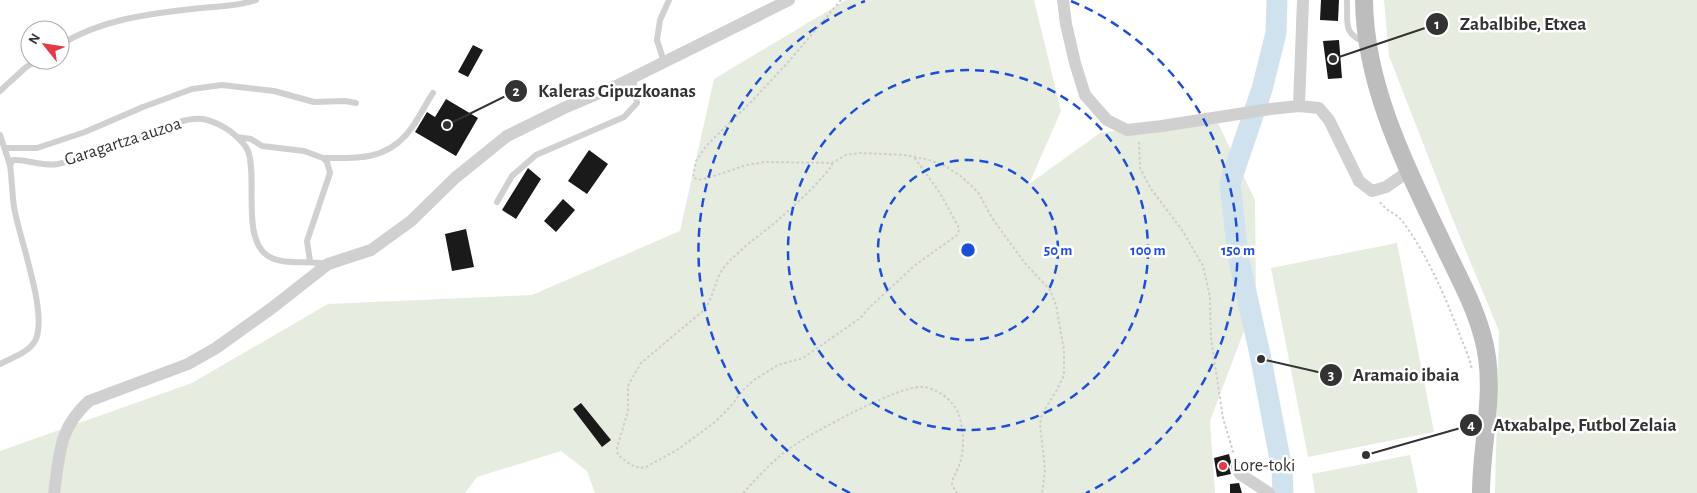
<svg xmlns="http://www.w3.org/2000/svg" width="1697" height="493" font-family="'Alegreya Sans',sans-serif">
<rect width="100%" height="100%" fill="#fff"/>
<!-- green -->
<path fill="#e6ecdf" d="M 846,0 L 1034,0 L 1061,111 L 1029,184 L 1100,133 L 1215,117 L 1255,200 L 1256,299 L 1210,421 L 1215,493 L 595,493 L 587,471 L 561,451 L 477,477 L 465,493 L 0,493 L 0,451 L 192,383 L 328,304 L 532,295 L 680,231 L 714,79 Z
M 1384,0 L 1697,0 L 1697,493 L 1495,493 L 1499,331 L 1453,220 L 1389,56 Z
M 1397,243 L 1434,432 L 1308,457 L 1271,268 Z
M 1410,455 L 1418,493 L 1315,493 L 1312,474 Z"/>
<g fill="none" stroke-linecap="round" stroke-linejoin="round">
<!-- river -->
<path stroke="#cfe2ee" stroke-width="21" d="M 1277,0 L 1276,33 L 1262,89 L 1230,183 L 1238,256 L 1261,359 L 1282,470 L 1283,493"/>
</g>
<!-- building -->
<path fill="#1a1a1a" d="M 1321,0 L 1339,0 L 1338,21 L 1320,20 Z
M 1339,40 L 1342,78 L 1328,79 L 1323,41 Z
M 473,45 L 483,50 L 468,77 L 458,72 Z
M 446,99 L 478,118 L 456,156 L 415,132 L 427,112 L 435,117 Z
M 589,150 L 608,164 L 587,194 L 568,181 Z
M 528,168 L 541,179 L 516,219 L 502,210 Z
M 563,199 L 575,210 L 556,232 L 544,221 Z
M 466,229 L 474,267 L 452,271 L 445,234 Z
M 581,403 L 611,440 L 602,447 L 573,409 Z
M 1229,454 L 1231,462 L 1229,467 L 1231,474 L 1217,477 L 1214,458 Z
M 1239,483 L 1242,493 L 1230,493 L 1230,484 Z"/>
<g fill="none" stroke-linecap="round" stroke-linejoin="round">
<!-- path -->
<path stroke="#cdcdcd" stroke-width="2" stroke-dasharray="2.5 2.5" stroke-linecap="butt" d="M 841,0 L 791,59 L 753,100 L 707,145 L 696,161 L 693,177 L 698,180 L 708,178 L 747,165 L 765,162 L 832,163 L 846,155 L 861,153 L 905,155 L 929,160 L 945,166 L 962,177 L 978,192 L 992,218 L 1024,262 L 1050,290 L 1056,305 L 1064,350 L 1064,375 L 1058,388 L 1042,414 L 1040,424 L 1045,470 L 1042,493
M 1139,142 L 1140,168 L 1151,189 L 1182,230 L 1203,266 L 1210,297 L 1211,339 L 1223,418 L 1234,455
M 832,163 L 832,166 C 814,188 793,207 772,225 C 756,238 739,250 725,266 C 715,278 714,297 704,310 L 641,363 L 634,375 L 628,386 L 628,411 L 617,448 L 618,455 L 631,465 L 640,468 L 646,467 L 677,450 L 715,422 L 731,406 L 743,390 L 754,380 L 778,365 L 803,358 L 859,319 L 870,307 L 914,266 L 957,235 L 959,230 L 958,226 L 940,193 L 914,157
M 1380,202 C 1388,213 1397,213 1403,222 C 1428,256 1446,298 1461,338 C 1465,348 1470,359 1472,370
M 743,493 C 758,477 772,461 790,448 C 811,433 898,386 921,387 C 937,387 954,401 959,415 C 964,432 965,452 958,468 C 956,474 952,478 952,485 L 957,493"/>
<!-- service -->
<path stroke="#d0d0d0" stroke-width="6" d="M 1347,0 C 1348,24 1342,34 1367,43
M 60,45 C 99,20 147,14 192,9 C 214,6 236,7 256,0
M 664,62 L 657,40 L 660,20 L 669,0
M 0,91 L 25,68 L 37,60
M 0,135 L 10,165
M 237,137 L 251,139 L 262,146 L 304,151 L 323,158 L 327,162 L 330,173 L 307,241 L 310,261
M 5,148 L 37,148 L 85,132 L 143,107 L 192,89 L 222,85 L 274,91 L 314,102 L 345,101 L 356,103
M 323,158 C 354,158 383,161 406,135 C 417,123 424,106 433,93
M 497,202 L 512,176 L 536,155 L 624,117 L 637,103 L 633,77
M 0,364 C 11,358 28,353 35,341 C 49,315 19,238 14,207 C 12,193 12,179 10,165 L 13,160 C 27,159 43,167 58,164 C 89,157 119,145 148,135 C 164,128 185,117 202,119 C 211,120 223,126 230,131 C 236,136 245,143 248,151 C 258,178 241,239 268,256 C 284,266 309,260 327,264"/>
<!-- minor -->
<path stroke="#d0d0d0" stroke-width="12" d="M 1063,0 L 1066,24 L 1075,63 L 1085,95 L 1107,120 L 1127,130 L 1162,126 L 1270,109 L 1299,106 L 1319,108 L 1329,120 L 1359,181 L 1372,191 L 1386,187 L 1409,171
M 1299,106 L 1303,0
M 1237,467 L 1240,474 L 1269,493
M 54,493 C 60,454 58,429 89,401 L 188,364 L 216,348 L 272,308 L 328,264 L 371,250 L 411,221 L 455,178 L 507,136 L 564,108 L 616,86 L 789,0"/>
<!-- secondary -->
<path stroke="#bdbdbd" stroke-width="18" d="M 1364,0 C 1365,87 1406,166 1443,244 C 1457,274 1473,302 1482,334 C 1498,387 1481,440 1481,493"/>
</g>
<!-- distance rings -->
<g fill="none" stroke="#1d4ed8" stroke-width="2.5" stroke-dasharray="9 6">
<circle cx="968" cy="250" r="90"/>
<circle cx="968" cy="250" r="180"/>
<path d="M850 493A270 270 0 0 1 865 1M1071 1A270 270 0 0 1 1086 493"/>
</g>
<!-- markers -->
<circle fill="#e63946" stroke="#fff" stroke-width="2" cx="1223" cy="466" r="5"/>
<g text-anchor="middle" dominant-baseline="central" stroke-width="5" stroke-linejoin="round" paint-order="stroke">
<!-- street labels -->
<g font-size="18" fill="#333" stroke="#fff">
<text transform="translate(123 142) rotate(-18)">Garagartza auzoa</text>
</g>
<!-- poi labels -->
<g font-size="18" fill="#333" stroke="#fff" text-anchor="start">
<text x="1233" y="466">Lore-toki</text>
</g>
</g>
<circle cx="968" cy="250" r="8" fill="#1d4ed8" stroke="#fff" stroke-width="2.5"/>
<g font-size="15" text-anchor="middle" font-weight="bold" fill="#1d4ed8" stroke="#fff" stroke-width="5" stroke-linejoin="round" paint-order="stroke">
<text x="1058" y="255">50 m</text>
<text x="1148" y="255">100 m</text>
<text x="1238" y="255">150 m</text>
</g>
<!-- callouts -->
<path fill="none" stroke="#333" stroke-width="2" d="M1333 59L1437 24M447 125L516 91M1261 359L1331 375M1366 455L1471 425"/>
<g fill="#333" stroke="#fff" stroke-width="2">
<circle cx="1333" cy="59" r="5"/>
<circle cx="447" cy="125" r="5"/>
<circle cx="1261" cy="359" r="5"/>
<circle cx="1366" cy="455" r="5"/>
<circle cx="1437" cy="24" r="12"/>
<circle cx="516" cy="91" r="12"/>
<circle cx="1331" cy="375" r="12"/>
<circle cx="1471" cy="425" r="12"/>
</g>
<g font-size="15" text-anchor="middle" font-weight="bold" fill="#fff">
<text x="1437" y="29">1</text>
<text x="516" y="96">2</text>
<text x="1331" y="380">3</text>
<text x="1471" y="430">4</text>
</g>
<g font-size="19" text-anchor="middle" font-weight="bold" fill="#333" stroke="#fff" stroke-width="5" stroke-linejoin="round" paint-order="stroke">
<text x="1523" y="30">Zabalbibe, Etxea</text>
<text x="617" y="97">Kaleras Gipuzkoanas</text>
<text x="1406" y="381">Aramaio ibaia</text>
<text x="1585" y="431">Atxabalpe, Futbol Zelaia</text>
</g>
<!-- north arrow -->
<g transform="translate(45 45) rotate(300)"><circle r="24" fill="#ffffff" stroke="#adadad"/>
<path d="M0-4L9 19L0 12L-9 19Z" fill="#e63946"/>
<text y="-8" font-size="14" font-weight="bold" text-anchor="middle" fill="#333333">N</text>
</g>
</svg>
